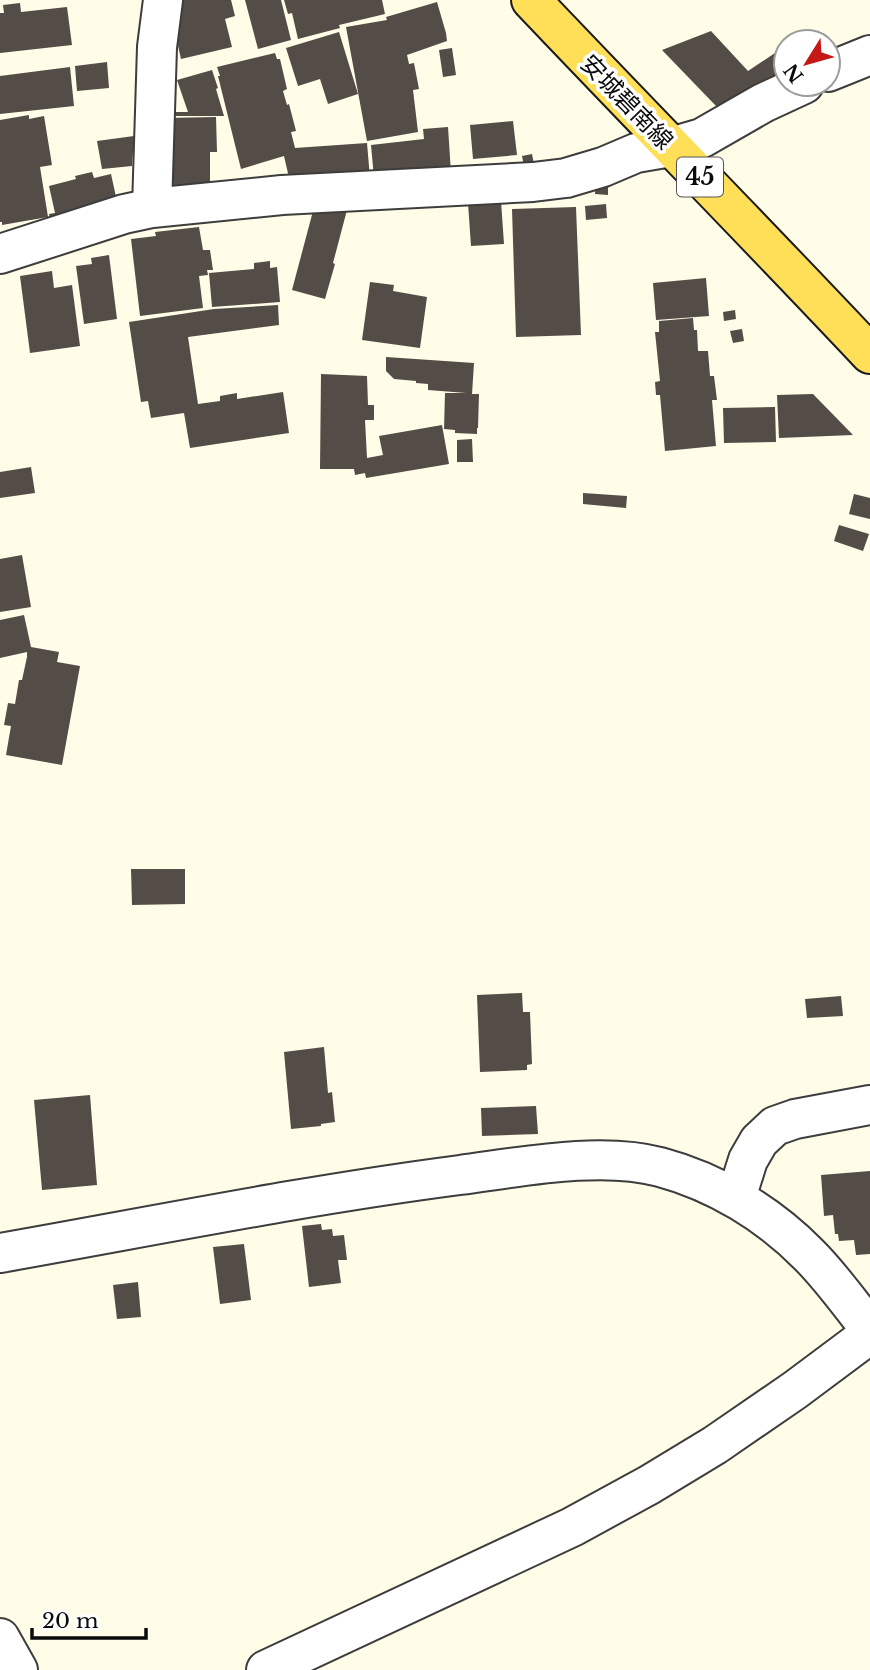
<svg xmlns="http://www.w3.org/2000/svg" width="870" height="1670" font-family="'Libre Baskerville','Noto Sans JP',serif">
<rect width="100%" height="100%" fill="#fffce7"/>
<!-- building -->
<path fill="#544c46" d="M 174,0 L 231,0 L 235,16 L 225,19 L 232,47 L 181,59 L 174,28 L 180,27 Z
M 245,0 L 281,0 L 291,40 L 258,49 Z
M 284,0 L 382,0 L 385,14 L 339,25 L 340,28 L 298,39 L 292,13 L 288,14 Z
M 437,2 L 446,33 L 447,41 L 407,55 L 409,64 L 414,63 L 419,89 L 413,90 L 418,132 L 367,141 L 346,27 L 387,20 L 386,17 Z
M 20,3 L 21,12 L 67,7 L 72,45 L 0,53 L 0,13 L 4,13 L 3,5 Z
M 711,31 L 748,71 L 775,53 L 786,70 L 717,107 L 662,50 Z
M 339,32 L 358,94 L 328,104 L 320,79 L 298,86 L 286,48 Z
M 452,48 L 456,75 L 443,77 L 439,50 Z
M 275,53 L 277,59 L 280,59 L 287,89 L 283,91 L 287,105 L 289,104 L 296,131 L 291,132 L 295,148 L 367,143 L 370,178 L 290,182 L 284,156 L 241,169 L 218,76 L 220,76 L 217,67 Z
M 107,62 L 109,88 L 77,91 L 75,66 Z
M 70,67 L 74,106 L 0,114 L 0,76 Z
M 212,70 L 218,88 L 216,89 L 224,116 L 163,116 L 163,112 L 188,112 L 177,80 Z
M 29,115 L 29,119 L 44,116 L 52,165 L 40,167 L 48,217 L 2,225 L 2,222 L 0,222 L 0,120 Z
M 216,117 L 217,152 L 210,152 L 210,185 L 164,186 L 163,118 Z
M 513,121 L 517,155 L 473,159 L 470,125 Z
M 448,127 L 451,173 L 374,178 L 371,145 L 424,139 L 423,129 Z
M 134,136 L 132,166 L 102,169 L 97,141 Z
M 532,154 L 534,164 L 524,166 L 522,156 Z
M 92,172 L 94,178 L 111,174 L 118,206 L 51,224 L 49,214 L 55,213 L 49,186 L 76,179 L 75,176 Z
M 596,182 L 608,183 L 608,195 L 595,194 Z
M 501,201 L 504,244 L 471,246 L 468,203 Z
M 606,204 L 607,218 L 586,220 L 585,206 Z
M 576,207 L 581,335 L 516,337 L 512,209 Z
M 347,210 L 333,263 L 335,264 L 325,299 L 292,290 L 313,211 Z
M 199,227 L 203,250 L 210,250 L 213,270 L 207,270 L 208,275 L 199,276 L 203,308 L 140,316 L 131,239 L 156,236 L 155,232 Z
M 109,255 L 117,319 L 84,324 L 76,266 L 92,264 L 91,258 Z
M 270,261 L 270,268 L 277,267 L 280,302 L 212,307 L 209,273 L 254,269 L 254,263 Z
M 52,271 L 54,288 L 72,285 L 80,346 L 30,353 L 20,276 Z
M 706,278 L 709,316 L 656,320 L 653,283 Z
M 370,282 L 394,285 L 393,291 L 427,297 L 420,348 L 362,340 Z
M 278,305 L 279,325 L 188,337 L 198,404 L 220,401 L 220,396 L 237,393 L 237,399 L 283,392 L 289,433 L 190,448 L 184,413 L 151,418 L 148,401 L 141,402 L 129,322 L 214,309 Z
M 735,310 L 736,319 L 724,321 L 723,312 Z
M 693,318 L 694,330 L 697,330 L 698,351 L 708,351 L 710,376 L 714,376 L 717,400 L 712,400 L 716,446 L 665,451 L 660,395 L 656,395 L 655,382 L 660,381 L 655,332 L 659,332 L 659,321 Z
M 742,329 L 744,341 L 733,343 L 730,331 Z
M 386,357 L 474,363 L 472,394 L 479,394 L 478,428 L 477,428 L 477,434 L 455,433 L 455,430 L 444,429 L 445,393 L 466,393 L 428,390 L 428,384 L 416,383 L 416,381 L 394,379 L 386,371 Z
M 321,374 L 367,376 L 368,405 L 374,405 L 374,420 L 365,420 L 367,458 L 383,455 L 379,436 L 442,425 L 449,464 L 366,478 L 365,473 L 355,475 L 354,469 L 320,469 Z
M 813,394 L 853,435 L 779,438 L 777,395 Z
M 775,407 L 776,442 L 724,443 L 723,408 Z
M 472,439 L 473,462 L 457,462 L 457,440 Z
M 31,467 L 35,493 L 0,498 L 0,472 Z
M 583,493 L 627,496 L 626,508 L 583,504 Z
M 854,494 L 870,498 L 870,519 L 849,514 Z
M 839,525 L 869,534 L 863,551 L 834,541 Z
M 22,555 L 31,607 L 0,612 L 0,559 Z
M 24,615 L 31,647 L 59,652 L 57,662 L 80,666 L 62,765 L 6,755 L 11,726 L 4,725 L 8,703 L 15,704 L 19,680 L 22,680 L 27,657 L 27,652 L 0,658 L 0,620 Z
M 131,869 L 185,869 L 185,904 L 132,905 Z
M 522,993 L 523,1012 L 530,1012 L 532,1064 L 527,1065 L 527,1070 L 480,1072 L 477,995 Z
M 841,996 L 843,1016 L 807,1018 L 805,999 Z
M 324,1047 L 328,1093 L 332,1092 L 335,1122 L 321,1124 L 321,1126 L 291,1129 L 284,1052 Z
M 90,1095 L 97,1185 L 42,1190 L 34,1100 Z
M 536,1106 L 538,1134 L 482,1136 L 481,1108 Z
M 870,1171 L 870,1254 L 856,1255 L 854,1240 L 839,1241 L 838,1234 L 835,1234 L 833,1215 L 824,1216 L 821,1175 Z
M 321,1224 L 322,1230 L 332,1229 L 333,1236 L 344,1235 L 347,1260 L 338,1260 L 341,1283 L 309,1287 L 302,1226 Z
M 244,1244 L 251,1300 L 220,1304 L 213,1247 Z
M 138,1282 L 141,1317 L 117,1319 L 113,1285 Z"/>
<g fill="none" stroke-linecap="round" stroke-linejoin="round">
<!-- minor casing -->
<g stroke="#3d3d3d" stroke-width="42">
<path id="minor" d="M 828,72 L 870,55
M 152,208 L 157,47 L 163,0
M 0,254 L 124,214 L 152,208 L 282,195 L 533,182 L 566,178 L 603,167 L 636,153 L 671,147 L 702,138 L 763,103 L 804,84
M 736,1198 L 748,1160 L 759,1141 L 775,1126 L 795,1119 L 870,1105
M 0,1638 L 18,1670
M 266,1670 L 572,1527 L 649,1485 L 715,1445 L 795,1390 L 870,1334"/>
</g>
<!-- tertiary casing -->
<g stroke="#3d3d3d" stroke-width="42">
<path id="tertiary" d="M 0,1253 C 153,1226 306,1195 460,1175 C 521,1167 601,1151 660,1167 C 716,1182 769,1214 809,1255 C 832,1278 850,1304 870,1329"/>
</g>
<!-- primary casing -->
<g stroke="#1b1b1b" stroke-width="42">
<path id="primary" d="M 531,0 C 643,118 758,235 870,354"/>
</g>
<!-- minor -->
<use href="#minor" stroke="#fff" stroke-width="38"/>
<!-- tertiary -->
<use href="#tertiary" stroke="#fff" stroke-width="38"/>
<!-- primary -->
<use href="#primary" stroke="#ffdf57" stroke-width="38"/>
</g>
<g text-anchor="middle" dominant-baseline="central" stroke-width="7" stroke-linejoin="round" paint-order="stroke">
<!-- shield labels -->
<rect fill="#fff" stroke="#545454" stroke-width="2" x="677" y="157.5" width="46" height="39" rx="5"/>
<g font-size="23" font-weight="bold" fill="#0a0a0a">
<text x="700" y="177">45</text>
</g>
<!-- street labels -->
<g font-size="24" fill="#0a0a0a" stroke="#fff">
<text transform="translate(627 102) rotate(46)">安城碧南線</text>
</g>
</g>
<!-- north arrow -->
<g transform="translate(807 63) rotate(233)"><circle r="33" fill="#ffffff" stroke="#9d9d9d" stroke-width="2"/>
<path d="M0-5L12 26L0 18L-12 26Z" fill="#c51817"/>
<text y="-10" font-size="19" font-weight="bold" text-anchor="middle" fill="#0a0a0a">N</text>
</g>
<!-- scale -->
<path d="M32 1628v10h114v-10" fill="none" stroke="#0a0a0a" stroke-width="3.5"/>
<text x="42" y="1628" font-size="21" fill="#0a0a0a" stroke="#ffffff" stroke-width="5" paint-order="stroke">20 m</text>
</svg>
